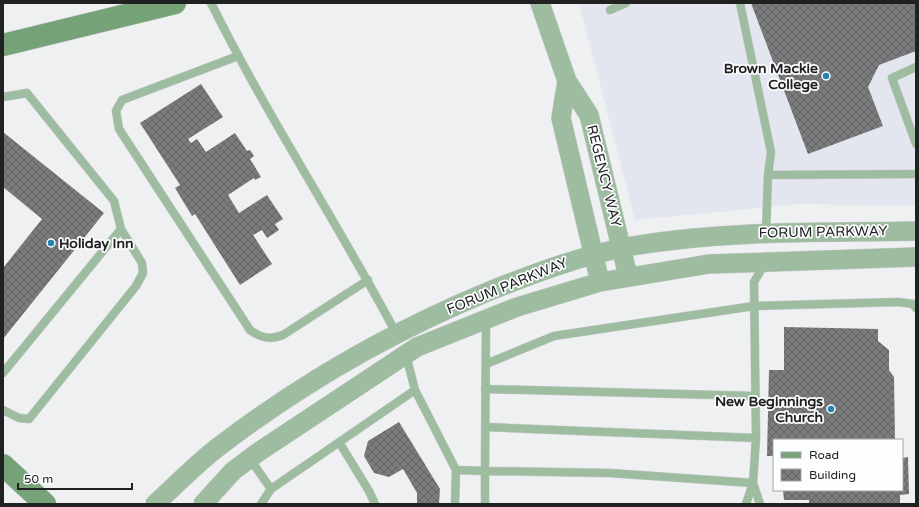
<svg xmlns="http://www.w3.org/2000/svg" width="919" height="507" font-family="'Varela Round',sans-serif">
<defs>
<pattern id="building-cross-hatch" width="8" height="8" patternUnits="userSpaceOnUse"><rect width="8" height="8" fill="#7a7b7c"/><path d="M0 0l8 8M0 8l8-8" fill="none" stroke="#646465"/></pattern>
</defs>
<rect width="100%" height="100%" fill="#eff0f2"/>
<!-- built -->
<path fill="#e3e6ef" d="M 579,3 L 916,3 L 916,206 L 799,204 L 635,220 Z"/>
<!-- building -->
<path fill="url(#building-cross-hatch)" d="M 751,3 L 916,3 L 916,51 L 879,65 L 868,87 L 883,126 L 808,154 Z
M 201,84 L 223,117 L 188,139 L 191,143 L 197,139 L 206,152 L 235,133 L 247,151 L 250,150 L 254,156 L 250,159 L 261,177 L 255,180 L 254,178 L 228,195 L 239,213 L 267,195 L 283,219 L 275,224 L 279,230 L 267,238 L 262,230 L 253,235 L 272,264 L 240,285 L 195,214 L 192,216 L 175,188 L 180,185 L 140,123 Z
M 3,132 L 104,213 L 3,339 L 3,268 L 42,219 L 3,187 Z
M 784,327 L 878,329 L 878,341 L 889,350 L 889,370 L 894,377 L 895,440 L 774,440 L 774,456 L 767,456 L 769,370 L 784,370 Z
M 399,422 L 440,489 L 439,504 L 417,504 L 417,493 L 403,469 L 389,477 L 374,473 L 364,456 L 368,441 Z
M 908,457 L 909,494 L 900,495 L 900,503 L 809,504 L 809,500 L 784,500 L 783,490 L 902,490 L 902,458 Z"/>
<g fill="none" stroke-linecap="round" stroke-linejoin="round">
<!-- service casing -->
<g stroke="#cacbcd" stroke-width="9">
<path id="service" d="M 211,3 C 267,116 337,222 396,333
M 740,3 L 771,152 L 768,175
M 610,10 L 626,3
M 238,56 L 122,100 L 116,111 L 119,129 L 250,330 C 261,338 270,340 283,335 L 368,280
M 916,67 L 892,78 L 916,144
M 3,97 L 27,93 L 114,201 L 121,229 L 3,373
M 766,233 L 768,175 L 916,174
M 406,355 L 415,390
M 486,364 L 554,336 L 754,306 L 898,302 L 913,304 L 916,308
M 485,389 L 755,396
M 3,410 L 19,418 L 29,419 L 136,286 L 143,273 L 142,263 L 121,229
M 485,427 L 756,438
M 339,442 L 369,491 L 375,504
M 250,459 L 271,489 L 415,390 L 456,470 L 485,471 L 486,320
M 753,483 L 760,504
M 261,504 L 271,489
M 455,504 L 456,470
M 485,504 L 485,471 L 610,473 L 753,483
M 746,504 L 753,483 L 756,438 L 754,282 L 765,263"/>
</g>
<!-- tertiary casing -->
<g stroke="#cacbcd" stroke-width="20">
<path id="tertiary" d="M 540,3 L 567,81 L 589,115 L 628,276
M 567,81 L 561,118 L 600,282
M 155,504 C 175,486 195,465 217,448 C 303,382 392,331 492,290 C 538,272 583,255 632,246 C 726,230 821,233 916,231
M 203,504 L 233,471 L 257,453 L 417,347 L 517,307 L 600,282 L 709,264 L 916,257"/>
</g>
<!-- secondary casing -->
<g stroke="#cacbcd" stroke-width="23">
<path id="secondary" d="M 3,45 L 175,3
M 3,465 L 45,504"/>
</g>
<!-- service -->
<use href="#service" stroke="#9ebc9f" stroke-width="8"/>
<!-- tertiary -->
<use href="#tertiary" stroke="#9ebc9f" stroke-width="19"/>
<!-- secondary -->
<use href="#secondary" stroke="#75a277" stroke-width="22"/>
</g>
<!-- markers -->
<g fill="#2384af" stroke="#fcfdff" stroke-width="1.5">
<circle cx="826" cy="76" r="4"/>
<circle cx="51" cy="243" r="4"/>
<circle cx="831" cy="409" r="4"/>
</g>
<g text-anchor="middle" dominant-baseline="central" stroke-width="3.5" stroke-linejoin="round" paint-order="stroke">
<!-- poi labels -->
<g font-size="14" font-weight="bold" fill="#212122" stroke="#fcfdff" text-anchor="end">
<text x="818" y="68">Brown Mackie<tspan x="818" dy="16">College</tspan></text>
<text x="59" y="243" text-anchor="start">Holiday Inn</text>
<text x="823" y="401">New Beginnings<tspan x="823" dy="16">Church</tspan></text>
</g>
<!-- street labels -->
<g font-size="14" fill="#212122" stroke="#fcfdff">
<text transform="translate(604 176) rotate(76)">REGENCY WAY</text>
<text transform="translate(823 232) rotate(-1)">FORUM PARKWAY</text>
<text transform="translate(507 286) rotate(-22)">FORUM PARKWAY</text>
</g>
</g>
<!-- border -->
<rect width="919" height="507" fill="none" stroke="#212122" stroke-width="8"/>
<!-- legend -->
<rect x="773" y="439" width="130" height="52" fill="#fcfdff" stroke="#a4a5a7"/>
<rect x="781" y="452" width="20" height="6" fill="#75a277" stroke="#a4a5a7"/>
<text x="809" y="459" font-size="12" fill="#212122">Road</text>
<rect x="781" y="469" width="20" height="12" fill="url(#building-cross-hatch)" stroke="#a4a5a7"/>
<text x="809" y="479" font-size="12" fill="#212122">Building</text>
<!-- scale -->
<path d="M18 483v6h114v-6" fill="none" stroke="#212122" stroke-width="2"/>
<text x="24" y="483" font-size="12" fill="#212122" stroke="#fcfdff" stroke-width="3" paint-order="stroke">50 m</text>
</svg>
